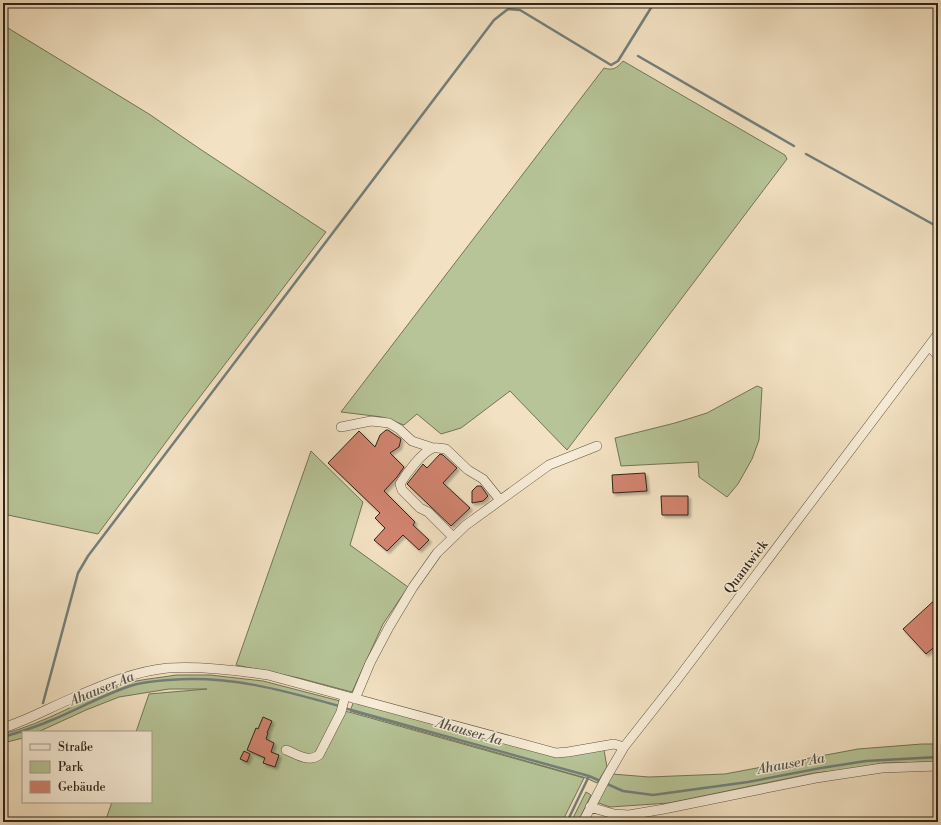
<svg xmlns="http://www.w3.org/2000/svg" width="941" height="825" font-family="'Libre Bodoni',serif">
<defs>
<filter id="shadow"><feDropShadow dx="2.5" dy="2.5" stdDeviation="1" flood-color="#0004"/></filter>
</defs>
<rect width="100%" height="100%" fill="#f2e1c2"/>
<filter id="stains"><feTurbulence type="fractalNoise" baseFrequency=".005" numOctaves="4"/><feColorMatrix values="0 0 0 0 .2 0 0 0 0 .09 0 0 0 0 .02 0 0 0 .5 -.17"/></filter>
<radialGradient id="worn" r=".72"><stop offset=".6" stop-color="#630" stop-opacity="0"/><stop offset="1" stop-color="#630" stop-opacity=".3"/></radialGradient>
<!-- green -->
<path fill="#b6c497" stroke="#737458" d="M 3,25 L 149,114 L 200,149 L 326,232 L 183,419 L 98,534 L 3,514 Z
M 623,61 L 785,155 L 787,159 L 567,450 L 510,391 L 461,428 L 441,434 L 417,414 L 404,425 L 382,417 L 341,412 L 604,68 C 613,71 617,68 623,61 Z
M 757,386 L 762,388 L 759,440 L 752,459 L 738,484 L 727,497 L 699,477 L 698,462 L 621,466 L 615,438 L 675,423 L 707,413 Z
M 311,451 L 363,502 L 350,545 L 408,587 L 383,624 L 352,692 L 299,678 L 236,665 Z
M 176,675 L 210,675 L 263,681 L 344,702 L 341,711 L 349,712 L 584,778 L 562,822 L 105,822 L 112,802 L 151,802 L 151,732 L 136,732 L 149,694 L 207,689 L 169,689 L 119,697 L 86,710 L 38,732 L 23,732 L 23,738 L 3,743 L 3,734 C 46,723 83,699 124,684 C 141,679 159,678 176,675 Z
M 354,701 L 556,755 L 604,750 L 607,767 L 597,783 L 586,778 L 350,711 Z
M 922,744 L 938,744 L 938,762 L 883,763 L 854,769 L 814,773 L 669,803 L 610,807 L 596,802 L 612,774 L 649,777 L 725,774 L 858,749 Z
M 586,792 L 591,795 L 578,822 L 571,822 Z"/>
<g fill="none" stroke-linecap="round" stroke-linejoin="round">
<!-- stream -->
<path stroke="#737f7b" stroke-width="2.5" d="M 638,56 L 794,146
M 806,154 L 938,227
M 43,703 L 78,573 L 88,556 L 494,20 L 508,9 L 520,10 L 611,65 L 618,61 L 654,3
M 344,708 L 589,776 L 623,791 L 653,795 L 748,782 L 821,768 L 866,761 L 938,757
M 3,737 C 20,732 36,727 52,720 C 78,709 103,695 130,686 C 142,682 156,681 169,680 C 230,675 282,690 339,706
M 567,822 L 589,776"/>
</g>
<!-- building -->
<path fill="#d1846f" stroke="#302518" filter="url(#shadow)" d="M 386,430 L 388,430 L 401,439 L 399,447 L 390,453 L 404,467 L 397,477 L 384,491 L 415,522 L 413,525 L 429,540 L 419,550 L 403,535 L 387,551 L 374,540 L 385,528 L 375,518 L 380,513 L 328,463 L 359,431 L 375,447 L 380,435 Z
M 440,454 L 443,455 L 457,468 L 443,483 L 470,508 L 451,526 L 407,484 L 423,464 L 427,468 Z
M 645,473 L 647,491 L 613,493 L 612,475 Z
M 477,486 L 481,486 L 488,496 L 483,501 L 472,503 L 472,491 Z
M 661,496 L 688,496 L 688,515 L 662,515 Z
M 938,597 L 938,644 L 926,654 L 903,629 Z
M 263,717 L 272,721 L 267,733 L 268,733 L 266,739 L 274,743 L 271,752 L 279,755 L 275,767 L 263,763 L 265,758 L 247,750 L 256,728 L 258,729 Z
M 244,751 L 250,754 L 247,762 L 240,759 Z"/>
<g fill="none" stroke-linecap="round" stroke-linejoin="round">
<!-- minor casing -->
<g stroke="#605442" stroke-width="10">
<path id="minor" d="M 929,346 L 938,356
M 341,427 L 371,421 L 389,423 L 399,429 L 412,441 L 433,448
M 453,537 L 428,512 L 420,508 L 402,490 L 400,484 C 406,474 422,452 433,448 C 437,447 443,449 446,449 L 468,470 L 483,479 L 500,500
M 355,699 L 370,663 L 389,627 L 413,587 L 437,553 L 466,525 L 549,465 L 597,446
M 3,728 C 28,720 51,707 75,697 C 105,684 136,671 168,668 C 201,666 235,670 268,675 L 556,753 L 568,752 L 614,744 L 624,747
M 286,750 C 297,754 308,763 319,755 L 341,712 L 345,696
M 590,807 L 614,814 L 629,815 L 664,809 L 816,778 L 882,768 L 938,766
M 583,822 L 606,778 L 624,747 L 676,681 L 938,334"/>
</g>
<!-- minor -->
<use href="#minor" stroke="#f7ecd7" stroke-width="9"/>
</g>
<g text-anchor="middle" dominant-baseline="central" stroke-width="3" stroke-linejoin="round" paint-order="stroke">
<!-- street labels -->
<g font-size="13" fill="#302518" stroke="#f7ecd7">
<text transform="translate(746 567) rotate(-53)">Quantwick</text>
</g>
<!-- water labels -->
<g font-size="14" font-style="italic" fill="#51524a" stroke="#f7ecd7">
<text transform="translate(102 689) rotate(-22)">Ahauser Aa</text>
<text transform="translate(469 732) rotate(16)">Ahauser Aa</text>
<text transform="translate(791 764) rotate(-10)">Ahauser Aa</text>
</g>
</g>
<!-- margin -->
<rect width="941" height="825" fill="none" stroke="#f2e1c2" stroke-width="16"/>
<rect x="4" y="4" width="933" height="817" fill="none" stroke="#302518" stroke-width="2"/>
<rect x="8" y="8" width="925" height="809" fill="none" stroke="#302518"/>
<!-- legend -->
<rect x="22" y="731" width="130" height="72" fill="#f7ecd7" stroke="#a79c8b"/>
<rect x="30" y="744" width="20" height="6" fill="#f7ecd7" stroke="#a79c8b"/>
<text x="58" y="751" font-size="12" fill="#302518">Straße</text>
<rect x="30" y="761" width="20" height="12" fill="#b6c497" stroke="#a79c8b"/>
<text x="58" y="771" font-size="12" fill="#302518">Park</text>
<rect x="30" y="781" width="20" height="12" fill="#d1846f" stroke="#a79c8b"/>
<text x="58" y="791" font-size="12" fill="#302518">Gebäude</text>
<rect width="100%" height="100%" filter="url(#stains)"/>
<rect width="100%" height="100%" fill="url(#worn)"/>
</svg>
